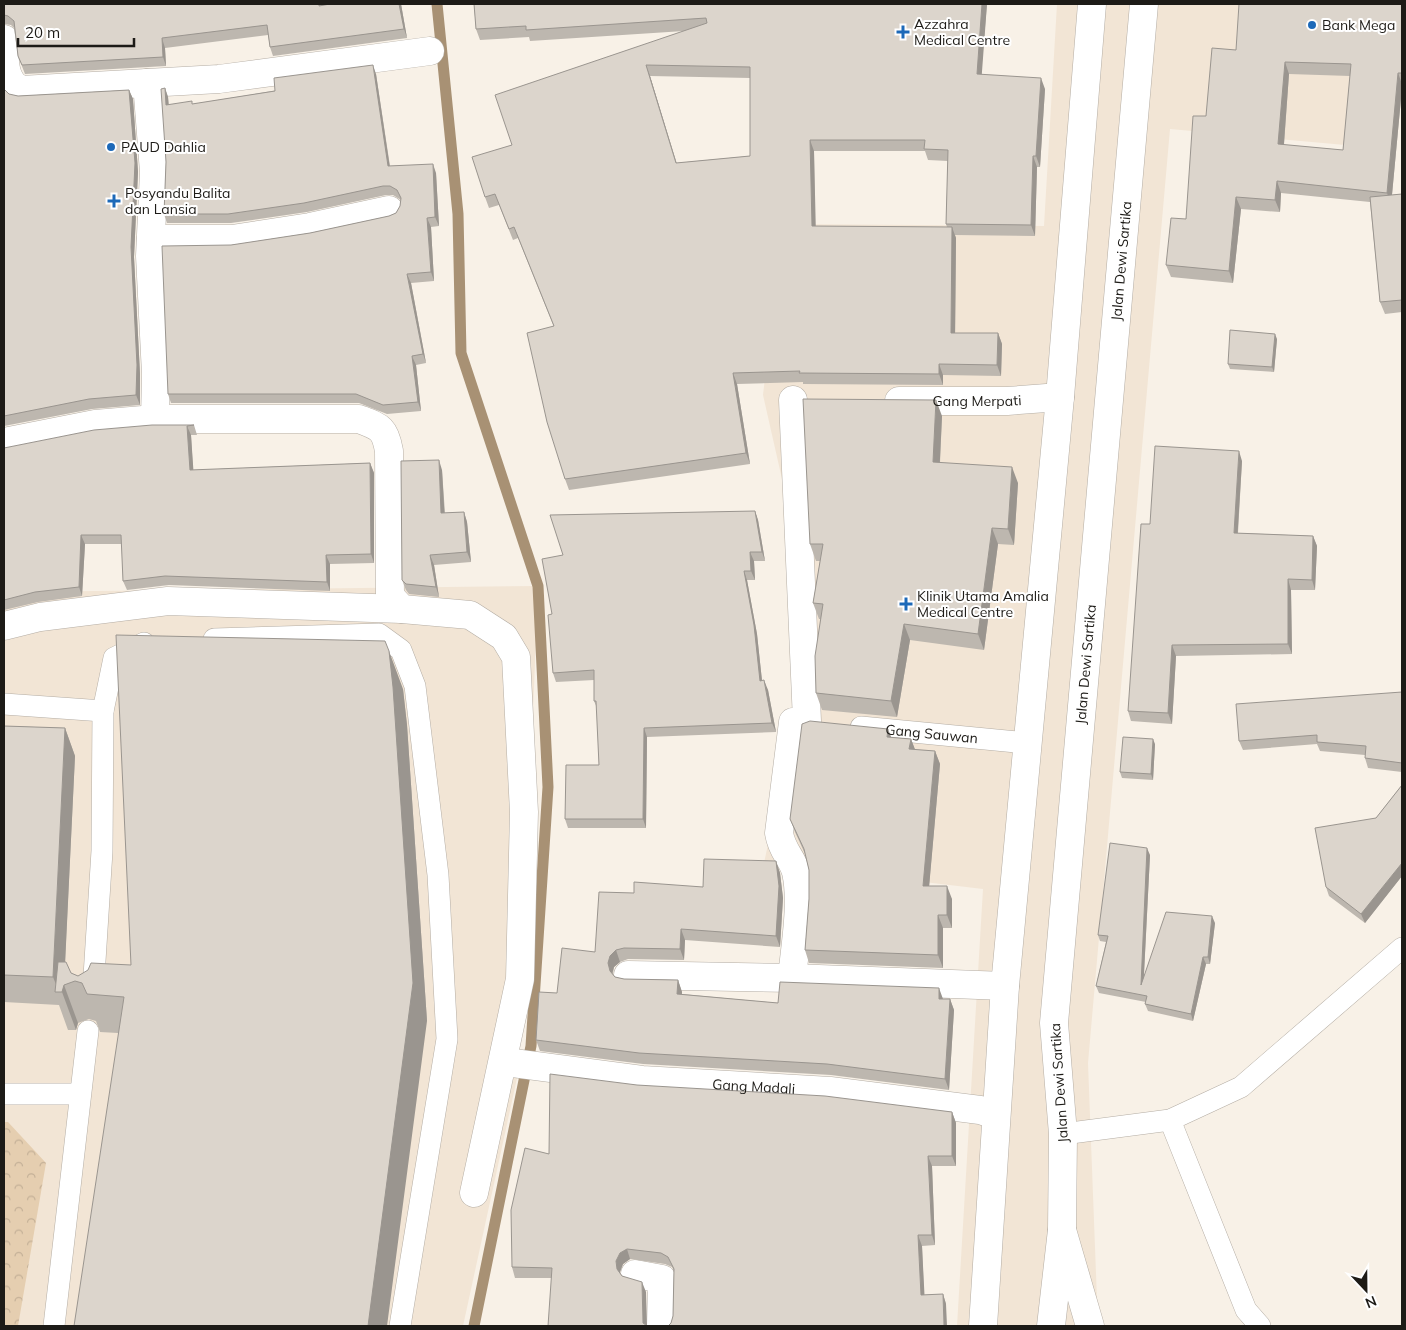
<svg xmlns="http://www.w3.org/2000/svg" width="1406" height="1330" font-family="Mulish,sans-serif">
<defs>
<pattern id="park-crowns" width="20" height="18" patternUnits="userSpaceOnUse" patternTransform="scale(1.25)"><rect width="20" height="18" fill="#e5ceb0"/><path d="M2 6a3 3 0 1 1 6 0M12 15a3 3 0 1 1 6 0" fill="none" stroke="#c4b097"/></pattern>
</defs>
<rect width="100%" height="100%" fill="#f8f1e7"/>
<!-- built -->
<path fill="#f2e5d5" d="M 1057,4 L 1359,4 L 1345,145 L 1170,129 L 1088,1063 L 1098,1326 L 957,1326 L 983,889 L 764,863 L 815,625 L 763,395 L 783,224 L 1044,226 Z
M 538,586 L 519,1069 L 463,1326 L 4,1326 L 4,592 Z"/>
<!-- park -->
<path fill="url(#park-crowns)" d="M 4,1122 L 8,1122 L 46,1163 L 18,1326 L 4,1326 Z"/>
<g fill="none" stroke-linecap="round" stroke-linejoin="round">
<!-- stream -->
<path stroke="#a89174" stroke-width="11" d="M 437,4 L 458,214 L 461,353 L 538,586 L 548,787 L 531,1046 L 474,1326"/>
<!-- service casing -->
<g stroke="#b4ada4" stroke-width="22">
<g id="service">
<path d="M 214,639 L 379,634 L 401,650 L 415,686 L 438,875 L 447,1039 L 400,1326"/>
<path d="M 4,704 L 103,711"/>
<path id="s1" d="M 861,727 L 1027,743"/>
<path d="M 93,992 L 102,851 L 103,711 L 114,658 L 144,643"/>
<path d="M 4,1094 L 80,1094"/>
<path d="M 1170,1120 L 1246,1310 L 1260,1326"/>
<path d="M 1063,1134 L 1170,1120 L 1241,1087 L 1402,948"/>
<path d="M 54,1326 L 88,1031"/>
</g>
</g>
<!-- minor casing -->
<g stroke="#b4ada4" stroke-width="29">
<g id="minor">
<path d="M 4,39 C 5,57 2,81 21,90 L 219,79 L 430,51"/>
<path d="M 147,83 L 154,172 L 150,256 L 156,374 L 155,419"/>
<path d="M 151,239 L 232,239 L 310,227 L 389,210"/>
<path id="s2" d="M 899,401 L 1007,401 L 1060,397"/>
<path d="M 4,442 L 95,424 L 155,419 L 359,419 C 380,427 385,428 389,451 L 390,596 L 402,609 L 470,615 L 504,637 L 516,657 L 524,812 L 520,979 L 474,1193"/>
<path d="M 4,626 L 40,617 L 168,601 L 402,609"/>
<path d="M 628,975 L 792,978 L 1005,986"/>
<path d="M 792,978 C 795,946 803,903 796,872 C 792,857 782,852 779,833 L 793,722 L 807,721 L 793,400"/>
<path id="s3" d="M 513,1063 L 642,1080 L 830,1091 L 980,1110 L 995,1115"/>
<path d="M 635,1274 L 662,1279 L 661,1326"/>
</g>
</g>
<!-- primary casing -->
<g stroke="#b4ada4" stroke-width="29">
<g id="primary">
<path d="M 983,1326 L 1005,986 L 1060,397 L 1092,4"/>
<path id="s4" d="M 1051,1326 L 1062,1230 L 1063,1134 L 1054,1023 L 1144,4"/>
</g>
</g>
<!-- trunk casing -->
<g stroke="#b4ada4" stroke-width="29">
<path id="trunk" d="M 1062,1230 L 1090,1326"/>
</g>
<!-- service -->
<use href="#service" stroke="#fff" stroke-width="21"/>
<!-- minor -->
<use href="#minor" stroke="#fff" stroke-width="28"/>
<!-- primary -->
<use href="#primary" stroke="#fff" stroke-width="28"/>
<!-- trunk -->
<use href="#trunk" stroke="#fff" stroke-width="28"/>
</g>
<!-- wall -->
<path fill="#bdb7af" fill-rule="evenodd" d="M 4,4 L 321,5 L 330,4 L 401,4 L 407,38 L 273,56 L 270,47 L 268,35 L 165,48 L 166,66 L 25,74 L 18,56 L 14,28 L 11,25 L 4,24 Z
M 474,4 L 987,4 L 981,74 L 1045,89 L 1040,167 L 1037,167 L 1035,236 L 955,235 L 956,238 L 955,333 L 998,333 L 1002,344 L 1001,376 L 943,375 L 943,385 L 803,384 L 803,382 L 737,384 L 750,464 L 569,490 L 565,479 L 554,327 L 518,238 L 513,240 L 499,205 L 489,208 L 485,197 L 512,145 L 684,31 L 530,41 L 529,37 L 480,40 L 476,29 ZM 650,76 L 750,78 L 750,156 L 676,163 ZM 814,151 L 925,151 L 928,160 L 948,161 L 946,224 L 947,227 L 815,226 Z
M 1402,4 L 1402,88 L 1392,195 L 1402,194 L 1402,312 L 1385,314 L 1380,302 L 1370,202 L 1281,193 L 1280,212 L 1241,209 L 1233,283 L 1171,277 L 1166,265 L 1186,219 L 1206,116 L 1236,50 ZM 1289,74 L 1350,76 L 1343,150 L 1284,145 Z
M 376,74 L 390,166 L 436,173 L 439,226 L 431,227 L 434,281 L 411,283 L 426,363 L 416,365 L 421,411 L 387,414 L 359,403 L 171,403 L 168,394 L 231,245 L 310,233 L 389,216 L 396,213 L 400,206 L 401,200 L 393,195 L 386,195 L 307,212 L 231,223 L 167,223 L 164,214 L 166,162 L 165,88 L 168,97 L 169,105 L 193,104 Z
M 4,89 L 9,94 L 18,96 L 129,90 L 133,99 L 138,172 L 134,257 L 140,374 L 140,405 L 92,409 L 4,426 Z
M 1277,339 L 1274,372 L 1230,369 L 1228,364 Z
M 942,416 L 940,463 L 1018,483 L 1014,545 L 998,544 L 984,650 L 910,640 L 897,717 L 822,710 L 816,693 L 821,619 L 819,619 L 813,603 L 820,561 L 816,561 L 810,544 Z
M 194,425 L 197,435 L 191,435 L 193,470 L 370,463 L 374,473 L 374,563 L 330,564 L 330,591 L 169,585 L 127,590 L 123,581 L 122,544 L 85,544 L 82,596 L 38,602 L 4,610 L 4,448 Z
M 1242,461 L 1238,533 L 1313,536 L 1317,546 L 1315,590 L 1291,590 L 1292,654 L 1176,656 L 1172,724 L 1131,721 L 1128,711 L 1150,524 Z
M 442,470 L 445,513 L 464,512 L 467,522 L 471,562 L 434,565 L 439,597 L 409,594 L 406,590 L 402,580 Z
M 755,511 L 758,520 L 765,561 L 754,561 L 755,580 L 747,580 L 757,634 L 762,681 L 768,690 L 776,732 L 647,737 L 646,828 L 568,828 L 565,819 L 599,765 L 597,708 L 594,701 L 594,680 L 556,682 L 553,673 L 552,614 L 563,555 Z
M 403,689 L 407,725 L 427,1021 L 118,1033 L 100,1032 L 96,1021 L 89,1019 L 78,1023 L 76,1030 L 68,1030 L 59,1005 L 4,1002 L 4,726 L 65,728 L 75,756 L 65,962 L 71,973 L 78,976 L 131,965 Z
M 1402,692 L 1402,772 L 1368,768 L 1365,758 L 1365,755 L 1320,751 L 1317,744 L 1243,750 L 1239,741 Z
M 891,737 L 911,739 L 915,750 L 935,751 L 940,764 L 929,886 L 952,899 L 952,928 L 943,928 L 943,968 L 809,963 L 805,950 L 809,899 L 809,870 L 805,854 L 795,832 L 790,819 Z
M 1155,744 L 1153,780 L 1122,778 L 1120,772 Z
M 1402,785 L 1402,876 L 1365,923 L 1329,896 L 1326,887 L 1376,818 Z
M 1150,855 L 1144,975 L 1215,923 L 1210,964 L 1206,964 L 1193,1021 L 1148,1011 L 1145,1004 L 1146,1002 L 1099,993 L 1096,986 L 1106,942 L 1100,941 L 1098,935 Z
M 776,861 L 780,873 L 783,898 L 780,947 L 685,940 L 684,960 L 628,959 L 620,962 L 614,967 L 613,974 L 615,977 L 624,979 L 678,980 L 682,992 L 682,994 L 778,1003 L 950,999 L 954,1010 L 949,1090 L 831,1075 L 643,1064 L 540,1051 L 536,1040 L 557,993 L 595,952 L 634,893 L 703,887 Z
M 637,1085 L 952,1112 L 956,1123 L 956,1166 L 932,1166 L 935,1245 L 922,1246 L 924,1295 L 943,1294 L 946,1304 L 671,1323 L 673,1316 L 674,1271 L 672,1267 L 665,1264 L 630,1259 L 623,1264 L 620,1272 L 622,1276 L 646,1292 L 552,1278 L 515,1278 L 512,1267 L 549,1154 Z"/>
<!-- shaded-wall -->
<path fill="#9a958f" d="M 399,4 L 401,4 L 407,38 L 404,29 Z
M 982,4 L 987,4 L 981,85 L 977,74 Z
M 162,38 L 165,48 L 166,66 L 163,57 Z
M 1285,62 L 1289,74 L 1283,156 L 1278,144 Z
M 373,65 L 376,74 L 391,175 L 388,166 Z
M 646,65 L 650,76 L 680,174 L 676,163 Z
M 1398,73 L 1402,84 L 1402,88 L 1391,205 L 1387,193 Z
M 1041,78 L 1045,89 L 1040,167 L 1036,156 Z
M 165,88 L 168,97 L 169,114 L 166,105 Z
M 129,90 L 133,99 L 138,172 L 134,257 L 140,374 L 140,405 L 136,395 L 131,247 Z
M 810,140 L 814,151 L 816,237 L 812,226 Z
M 1033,156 L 1037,167 L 1035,236 L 1031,225 Z
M 433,164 L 436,173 L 439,226 L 435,217 Z
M 1277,181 L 1281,193 L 1280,212 L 1275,200 Z
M 1236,197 L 1241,209 L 1233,283 L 1229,271 Z
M 427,218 L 431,227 L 434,281 L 431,272 Z
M 952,227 L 956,238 L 955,344 L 951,333 Z
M 407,274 L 411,283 L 426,363 L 423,354 Z
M 998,333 L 1002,344 L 1001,376 L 997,365 Z
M 1275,334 L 1277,339 L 1274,372 L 1272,367 Z
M 412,356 L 416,365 L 421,411 L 418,402 Z
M 939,364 L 943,375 L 943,385 L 939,374 Z
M 733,373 L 737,384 L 750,464 L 746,453 Z
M 936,400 L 942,416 L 939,479 L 933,462 Z
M 187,426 L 191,435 L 194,479 L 190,470 Z
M 1239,451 L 1242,461 L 1237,543 L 1234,533 Z
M 439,460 L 442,470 L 445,523 L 441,513 Z
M 370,463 L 374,473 L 374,563 L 371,554 Z
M 1012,467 L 1018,483 L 1014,545 L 1008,529 Z
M 755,511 L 758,520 L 765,561 L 762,552 Z
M 464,512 L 467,522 L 471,562 L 467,552 Z
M 992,528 L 998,544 L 984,650 L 978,634 Z
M 81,535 L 85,544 L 82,596 L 79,587 Z
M 1313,536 L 1317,546 L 1315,590 L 1312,580 Z
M 750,552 L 754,561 L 755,580 L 751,571 Z
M 326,555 L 330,564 L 330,591 L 327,582 Z
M 430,555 L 434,565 L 439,597 L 436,587 Z
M 744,571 L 747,580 L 757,634 L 763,690 L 760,681 Z
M 1288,579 L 1291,590 L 1292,654 L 1288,644 Z
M 904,624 L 910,640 L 897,717 L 891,701 Z
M 1172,645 L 1176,656 L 1172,724 L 1168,713 Z
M 389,651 L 403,689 L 407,725 L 427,1021 L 387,1326 L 368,1326 Z
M 764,680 L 768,690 L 776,732 L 772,723 Z
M 65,728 L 75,756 L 64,986 L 64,985 L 78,1023 L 76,1030 L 62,992 L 59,992 L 53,977 Z
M 644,728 L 647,737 L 646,828 L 643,819 Z
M 888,729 L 893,742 L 887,737 Z
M 911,739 L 916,752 L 909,749 Z
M 1153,739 L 1155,744 L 1153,780 L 1151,774 Z
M 935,751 L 940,764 L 928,899 L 923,886 Z
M 1147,848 L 1150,855 L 1143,992 L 1141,985 Z
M 776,861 L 780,873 L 783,898 L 780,947 L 776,936 Z
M 1402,863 L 1402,876 L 1365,923 L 1361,914 Z
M 947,886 L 952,899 L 952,928 L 947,915 Z
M 938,915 L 943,928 L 943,968 L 938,955 Z
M 1212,916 L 1215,923 L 1210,964 L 1208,957 Z
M 681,929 L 685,940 L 684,960 L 680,949 Z
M 616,950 L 620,962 L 614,967 L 612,974 L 610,971 L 608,963 L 610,956 Z
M 1203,957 L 1206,964 L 1193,1021 L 1191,1014 Z
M 678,980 L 682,992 L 681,1005 L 677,994 Z
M 939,988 L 943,999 L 939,999 Z
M 950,999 L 954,1010 L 949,1090 L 945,1079 Z
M 952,1112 L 956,1123 L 956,1166 L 952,1156 Z
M 928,1156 L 932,1166 L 935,1245 L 932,1235 Z
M 918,1235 L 922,1246 L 925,1305 L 921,1295 Z
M 627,1249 L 630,1259 L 623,1264 L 620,1272 L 620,1280 L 617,1269 L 616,1261 L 620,1253 Z
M 642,1282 L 646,1292 L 647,1326 L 643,1323 Z
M 943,1294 L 946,1304 L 947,1326 L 944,1326 Z"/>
<!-- building -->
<path fill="#dcd5cc" stroke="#9a958f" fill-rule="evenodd" d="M 4,4 L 319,4 L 319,6 L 330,4 L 399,4 L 404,29 L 270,47 L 267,25 L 162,38 L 163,57 L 22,65 L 18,56 L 14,21 L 8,16 L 4,15 Z
M 474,4 L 982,4 L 977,74 L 1041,78 L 1036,156 L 1033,156 L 1031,225 L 946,224 L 948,150 L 924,149 L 925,140 L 810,140 L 812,226 L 952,227 L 951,333 L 998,333 L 997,365 L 939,364 L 939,374 L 799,373 L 800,371 L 733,373 L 746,453 L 565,479 L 547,422 L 527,333 L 554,326 L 514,227 L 509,229 L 495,194 L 485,197 L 472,157 L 512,145 L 495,95 L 707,23 L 706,18 L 526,30 L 526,26 L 476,29 ZM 646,65 L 750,67 L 750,156 L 676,163 Z
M 1239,4 L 1402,4 L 1402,73 L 1398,73 L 1387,193 L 1277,181 L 1275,200 L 1236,197 L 1229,271 L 1166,265 L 1171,218 L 1186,219 L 1193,116 L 1206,116 L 1212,48 L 1236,50 ZM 1285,62 L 1351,64 L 1343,150 L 1278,144 Z
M 373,65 L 388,166 L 433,164 L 435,217 L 427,218 L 431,272 L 407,274 L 423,354 L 412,356 L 418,402 L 383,405 L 356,394 L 168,394 L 162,246 L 231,245 L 310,233 L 389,216 L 396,213 L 400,206 L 401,198 L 397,190 L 390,186 L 383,186 L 304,203 L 228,214 L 164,214 L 166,162 L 161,89 L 165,88 L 166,105 L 192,101 L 192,104 L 275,91 L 274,78 Z
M 4,89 L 9,94 L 18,96 L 129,90 L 135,163 L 131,247 L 137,365 L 136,395 L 89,399 L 4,416 Z
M 1402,194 L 1402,300 L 1380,302 L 1370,197 Z
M 1230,330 L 1275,334 L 1272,367 L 1228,364 Z
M 803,399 L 936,400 L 933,462 L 1012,467 L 1008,529 L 992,528 L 978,634 L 904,624 L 891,701 L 816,693 L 815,656 L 823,604 L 813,603 L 823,544 L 810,544 Z
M 152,425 L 194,425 L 187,426 L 190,470 L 370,463 L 371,554 L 326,555 L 327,582 L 165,576 L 123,581 L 121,535 L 81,535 L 79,587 L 35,592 L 4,600 L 4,448 L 94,430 Z
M 1155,446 L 1239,451 L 1234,533 L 1313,536 L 1312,580 L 1288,579 L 1288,644 L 1172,645 L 1168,713 L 1128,711 L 1141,524 L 1150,524 Z
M 439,460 L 441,513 L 464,512 L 467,552 L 430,555 L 436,587 L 406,584 L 402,580 L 401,461 Z
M 755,511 L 762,552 L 750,552 L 751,571 L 744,571 L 754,625 L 760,681 L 764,680 L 772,723 L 644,728 L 643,819 L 565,819 L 566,765 L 599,765 L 596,701 L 594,701 L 594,670 L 553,673 L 548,615 L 552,614 L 542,559 L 563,555 L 550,515 Z
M 116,635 L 385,641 L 389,651 L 393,687 L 413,983 L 368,1326 L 74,1326 L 124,997 L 87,994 L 82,983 L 75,981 L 64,985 L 62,992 L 55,992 L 58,962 L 66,962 L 71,973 L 78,976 L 88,970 L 91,963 L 131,965 Z
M 1402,692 L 1402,763 L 1365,758 L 1366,746 L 1317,742 L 1317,735 L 1239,741 L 1236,704 Z
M 810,721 L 888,729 L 887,737 L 911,739 L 909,749 L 935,751 L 923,886 L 947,886 L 947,915 L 938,915 L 938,955 L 805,950 L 809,899 L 809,870 L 804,849 L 790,819 L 802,724 Z
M 4,726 L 65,728 L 53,977 L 4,975 Z
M 1123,737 L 1153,739 L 1151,774 L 1120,772 Z
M 1402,785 L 1402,863 L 1361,914 L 1326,887 L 1315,828 L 1376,818 Z
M 1110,843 L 1147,848 L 1141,985 L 1166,912 L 1212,916 L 1208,957 L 1203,957 L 1191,1014 L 1145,1004 L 1147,996 L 1096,986 L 1108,936 L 1098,935 Z
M 704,859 L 776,861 L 779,886 L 776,936 L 681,929 L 680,949 L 624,948 L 616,950 L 610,956 L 608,963 L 610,971 L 615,977 L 624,979 L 678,980 L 677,994 L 778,1003 L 780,982 L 939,988 L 939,999 L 950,999 L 945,1079 L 827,1064 L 639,1053 L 536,1040 L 539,992 L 557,993 L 562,948 L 595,952 L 599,892 L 634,893 L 634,882 L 703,887 Z
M 550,1074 L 637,1085 L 825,1096 L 952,1112 L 952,1156 L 928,1156 L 932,1235 L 918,1235 L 921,1295 L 943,1294 L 944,1326 L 668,1326 L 671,1323 L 673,1316 L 674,1269 L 668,1257 L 661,1253 L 627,1249 L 620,1253 L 616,1261 L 617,1269 L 622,1276 L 642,1282 L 643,1323 L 647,1326 L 548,1326 L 552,1268 L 512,1267 L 511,1210 L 525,1148 L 549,1154 Z"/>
<!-- markers -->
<g fill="#1d69b8" stroke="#fff" stroke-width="2">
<circle cx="1312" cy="25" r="5"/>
<path d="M900.5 24.5h5v5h5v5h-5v5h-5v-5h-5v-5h5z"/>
<circle cx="111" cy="147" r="5"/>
<path d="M111.5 193.5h5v5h5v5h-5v5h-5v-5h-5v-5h5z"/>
<path d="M903.5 596.5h5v5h5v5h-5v5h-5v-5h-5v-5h5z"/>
</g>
<g text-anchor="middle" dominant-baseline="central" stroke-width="4" stroke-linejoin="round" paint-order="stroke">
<!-- poi labels -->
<g font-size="14" fill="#1d1b17" stroke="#fff" text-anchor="start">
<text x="914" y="24">Azzahra<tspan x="914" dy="16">Medical Centre</tspan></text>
<text x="1322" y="25">Bank Mega</text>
<text x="121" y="147">PAUD Dahlia</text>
<text x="125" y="193">Posyandu Balita<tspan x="125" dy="16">dan Lansia</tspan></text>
<text x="917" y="596">Klinik Utama Amalia<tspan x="917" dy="16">Medical Centre</tspan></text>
</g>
<!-- street labels -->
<g font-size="14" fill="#1d1b17" stroke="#fff">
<text stroke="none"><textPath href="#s4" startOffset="1069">Jalan Dewi Sartika</textPath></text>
<text stroke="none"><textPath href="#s2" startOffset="78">Gang Merpati</textPath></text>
<text stroke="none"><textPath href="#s4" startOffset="664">Jalan Dewi Sartika</textPath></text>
<text stroke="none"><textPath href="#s1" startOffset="71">Gang Sauwan</textPath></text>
<text transform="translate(1059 1083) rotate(-94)">Jalan Dewi Sartika</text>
<text stroke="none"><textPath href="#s3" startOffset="242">Gang Madali</textPath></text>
</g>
</g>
<!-- border -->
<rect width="1406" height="1330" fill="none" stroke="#1d1b17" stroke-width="10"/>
<!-- north arrow -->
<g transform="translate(1366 1290) rotate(158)" stroke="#ffffff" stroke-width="4" paint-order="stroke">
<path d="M0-4L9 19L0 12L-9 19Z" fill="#1d1b17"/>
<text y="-8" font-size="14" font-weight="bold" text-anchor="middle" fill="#1d1b17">N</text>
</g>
<!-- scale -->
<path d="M18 38v8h116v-8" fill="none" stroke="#1d1b17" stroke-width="2.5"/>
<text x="25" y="38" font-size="15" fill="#1d1b17" stroke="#ffffff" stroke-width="4" paint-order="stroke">20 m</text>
</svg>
